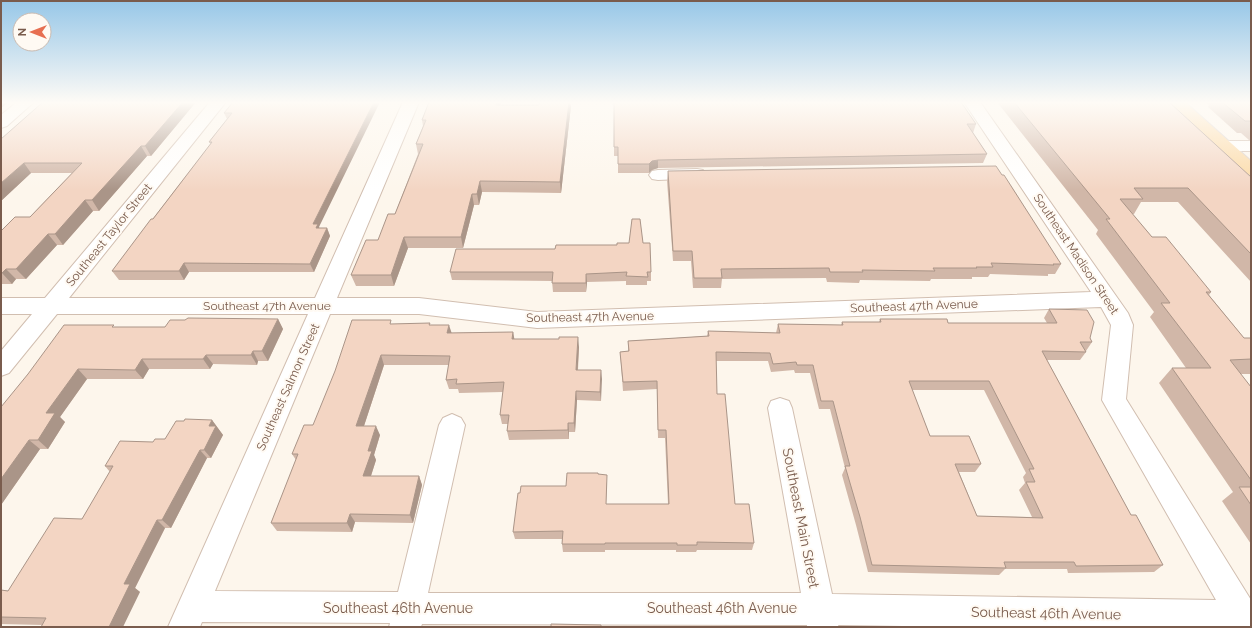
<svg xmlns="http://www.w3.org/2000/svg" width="1252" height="628" font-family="Raleway,sans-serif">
<rect width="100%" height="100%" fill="#fdf6ec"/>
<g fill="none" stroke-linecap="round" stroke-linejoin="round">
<!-- minor casing -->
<g stroke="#d1beb0" stroke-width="2">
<path id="minor" d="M 17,102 L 34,102 L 7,126 L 1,128 L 1,115 Z
M 210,102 L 226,102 L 69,298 L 315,298 L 403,102 L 419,102 L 337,298 L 419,298 L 537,312 L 1091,292 L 964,102 L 980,102 L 1128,313 L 1133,325 L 1126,399 L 1251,600 L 1251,627 L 968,627 L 838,625 L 839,627 L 807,627 L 807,625 L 422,624 L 421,627 L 389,627 L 390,623 L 202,622 L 200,627 L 168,627 L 308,314 L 57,314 L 9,373 L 1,376 L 1,351 L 32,314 L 1,314 L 1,298 L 45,298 ZM 1101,307 L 1111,325 L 1102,400 L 1216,600 L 832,594 L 792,408 L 789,401 L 780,398 L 771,401 L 768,408 L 801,593 L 428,593 L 465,425 L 461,418 L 452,414 L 443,418 L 439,425 L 398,592 L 215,591 L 330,314 L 419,314 L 537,328 Z
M 1224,141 L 1251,141 L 1251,151 L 1224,151 L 1218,150 L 1216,146 L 1218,142 Z
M 697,169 L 703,170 L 706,174 L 703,178 L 658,180 L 652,179 L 649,175 L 652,171 L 658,170 Z"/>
</g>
<!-- major casing -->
<g stroke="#dad1cd" stroke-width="2">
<path id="major" d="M 1168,102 L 1185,102 L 1251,161 L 1251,175 L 1245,174 Z"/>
</g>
<!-- minor -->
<use href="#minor" fill="#fff" fill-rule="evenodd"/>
<!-- major -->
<use href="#major" fill="#fbd9a5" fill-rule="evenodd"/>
</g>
<!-- wall -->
<path fill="#d1b7a8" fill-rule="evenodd" d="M 43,102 L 196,102 L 151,156 L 147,156 L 99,211 L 93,211 L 63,245 L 57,245 L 26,279 L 16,279 L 12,284 L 1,284 L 1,231 L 30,217 L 72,173 L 31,173 L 1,201 Z
M 233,102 L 319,228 L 327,228 L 330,236 L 314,272 L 189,272 L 184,280 L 119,280 L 112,271 L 211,144 L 209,142 L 227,119 L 224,113 Z
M 614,102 L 976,124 L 973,133 L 987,154 L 983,163 L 658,168 L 652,170 L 649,173 L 618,173 L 618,156 L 614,156 Z
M 997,102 L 1169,102 L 1251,177 L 1251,282 L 1178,202 L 1141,202 L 1134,214 L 1132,214 L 1152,237 L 1211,292 L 1209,295 L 1244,338 L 1251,338 L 1251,374 L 1240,374 L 1251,387 L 1251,544 L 1222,501 L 1233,492 L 1159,383 L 1172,368 L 1186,368 L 1150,317 L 1154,312 L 1096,234 L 1098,230 Z
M 1205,102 L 1251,102 L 1251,140 L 1249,140 L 1241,133 L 1237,133 L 1208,107 L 1209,105 Z
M 501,105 L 571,106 L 561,193 L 482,192 L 479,205 L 474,205 L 463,248 L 408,248 L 394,286 L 356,286 L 351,275 L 378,240 L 395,214 L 418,154 L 416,144 L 423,126 L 422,120 Z
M 668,171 L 1061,264 L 1055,274 L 1048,274 L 1048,276 L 990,274 L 988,277 L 972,277 L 972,279 L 931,279 L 930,281 L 860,280 L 859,283 L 827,282 L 826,278 L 722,279 L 721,288 L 693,288 L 691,261 L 673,261 L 667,181 Z
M 643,243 L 651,272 L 651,281 L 647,281 L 647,285 L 626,285 L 626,281 L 587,282 L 586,292 L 553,292 L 552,281 L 452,280 L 450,272 L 555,249 Z
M 1049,309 L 1090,338 L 1092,342 L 1086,351 L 1086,352 L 1080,360 L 1047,360 L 1131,515 L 1163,565 L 1154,572 L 1068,573 L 1067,569 L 1005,569 L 999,575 L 868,572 L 856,525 L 842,475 L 845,468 L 830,409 L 819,409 L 810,373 L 795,373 L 794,370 L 771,372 L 768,361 L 716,361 L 717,394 L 735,504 L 754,543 L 752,550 L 697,550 L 696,552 L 676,552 L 676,550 L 605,550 L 605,552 L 563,552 L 562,544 L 562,539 L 515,539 L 513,532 L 520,493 L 566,486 L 598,474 L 607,483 L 606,504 L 668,504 L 665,438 L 658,438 L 657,389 L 623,391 L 620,352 L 628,351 L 628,341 L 707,336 L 708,331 L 776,333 L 778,324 L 841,325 L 842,322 L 879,322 L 880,319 L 948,323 L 1047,323 L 1044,318 ZM 912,390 L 984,390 L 1026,473 L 1023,477 L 1025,483 L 1019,490 L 1032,517 L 977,516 L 959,472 L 975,472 L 981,464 L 930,436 Z
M 278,319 L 283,329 L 268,361 L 258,361 L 257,365 L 213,364 L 210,369 L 149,369 L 143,379 L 87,379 L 60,417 L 65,422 L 48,449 L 40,449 L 1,505 L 1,407 L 116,327 L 165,327 L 185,320 Z
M 392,324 L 431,325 L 451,333 L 513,332 L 514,339 L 579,347 L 578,370 L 601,370 L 601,401 L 577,400 L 575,432 L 569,432 L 569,439 L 509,440 L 507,431 L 508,424 L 502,424 L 500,415 L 503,392 L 459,393 L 458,389 L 449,389 L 446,380 L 449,365 L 384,365 L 364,426 L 380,435 L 374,455 L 376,460 L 371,476 L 419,476 L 422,485 L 413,523 L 355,522 L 352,532 L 277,531 L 271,523 L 296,460 L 292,454 Z
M 212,420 L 223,435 L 211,458 L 207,458 L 171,528 L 165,528 L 135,588 L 140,592 L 42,625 L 1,624 L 1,590 L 8,591 L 82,519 L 110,472 L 105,466 L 153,442 L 165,439 L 184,421 Z"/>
<!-- shaded-wall -->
<path fill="#aa9588" d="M 1,102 L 9,102 L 1,108 Z
M 183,102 L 196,102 L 151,156 L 145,146 Z
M 374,102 L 380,102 L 319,227 L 321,233 L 313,224 Z
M 497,102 L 501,102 L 498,115 L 496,105 Z
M 569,102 L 570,102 L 571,106 L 561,193 L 560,182 Z
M 141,146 L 147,156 L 99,211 L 92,200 Z
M 658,160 L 658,168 L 652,170 L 649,173 L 649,164 L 652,161 Z
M 24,163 L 31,173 L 1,201 L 1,183 Z
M 480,181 L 482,192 L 479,205 L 477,194 Z
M 472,194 L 474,205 L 463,248 L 461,237 Z
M 85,200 L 93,211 L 63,245 L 55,234 Z
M 327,228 L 330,236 L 314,272 L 310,264 Z
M 48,234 L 57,245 L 26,279 L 16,269 Z
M 404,237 L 408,248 L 394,286 L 391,275 Z
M 184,263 L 189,272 L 184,280 L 179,271 Z
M 6,269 L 16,279 L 12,284 L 2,273 Z
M 586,274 L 587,282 L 586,292 Z
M 278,319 L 283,329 L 268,361 L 262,351 Z
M 449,325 L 452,334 L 447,333 Z
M 513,332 L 515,342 L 512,339 Z
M 578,337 L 579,347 L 577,379 L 576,370 Z
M 253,351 L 258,361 L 257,365 L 251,355 Z
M 206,355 L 213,364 L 210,369 L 203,359 Z
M 381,355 L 384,365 L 361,435 L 356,426 Z
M 142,359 L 149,369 L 143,379 L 135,370 Z
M 78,369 L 87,379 L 60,417 L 65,422 L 48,449 L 38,440 L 46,413 Z
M 601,370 L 602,379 L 601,401 L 600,392 Z
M 576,391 L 577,400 L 575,432 L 574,423 Z
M 212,420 L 223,435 L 211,458 L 204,450 L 209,426 Z
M 568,423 L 569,432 L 569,439 L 568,430 Z
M 376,426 L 380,435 L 374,455 L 376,460 L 368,485 L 363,476 L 368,451 Z
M 29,440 L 40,449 L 1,505 L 1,479 Z
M 200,450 L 207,458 L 171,528 L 162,520 Z
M 419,476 L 422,485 L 413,523 L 410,515 Z
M 350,514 L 355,522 L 352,532 L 347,523 Z
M 157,520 L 165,528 L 135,588 L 140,592 L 123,627 L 109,627 L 124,584 Z"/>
<!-- building -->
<path fill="#f3d5c3" stroke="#aa9588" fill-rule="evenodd" d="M 43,102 L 183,102 L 145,146 L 141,146 L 92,200 L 85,200 L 55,234 L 48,234 L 16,269 L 6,269 L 2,273 L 1,273 L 1,231 L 15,217 L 30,217 L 82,163 L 24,163 L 1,183 L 1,139 Z
M 233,102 L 374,102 L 313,224 L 318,224 L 316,228 L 327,228 L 310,264 L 184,263 L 179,271 L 112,271 L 151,219 L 153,219 L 212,142 L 209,142 L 232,113 L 224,113 Z
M 429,102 L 497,102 L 496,105 L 539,105 L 540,102 L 569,102 L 560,182 L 480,181 L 477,194 L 472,194 L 461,237 L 404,237 L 391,275 L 351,275 L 366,240 L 378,240 L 388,214 L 395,214 L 423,144 L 416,144 L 426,120 L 422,120 Z
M 614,102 L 961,102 L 976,124 L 967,124 L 987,154 L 658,160 L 652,161 L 649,164 L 618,164 L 618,147 L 614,147 Z
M 1014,102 L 1169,102 L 1251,177 L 1251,254 L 1188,188 L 1134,188 L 1143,199 L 1120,199 L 1152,237 L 1166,237 L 1211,292 L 1206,292 L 1244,338 L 1251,338 L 1251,359 L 1230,360 L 1251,387 L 1251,480 L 1172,368 L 1211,368 L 1161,303 L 1170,303 L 1106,219 L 1110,219 Z
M 1222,102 L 1251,102 L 1251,122 L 1250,121 L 1245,121 Z
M 996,166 L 1002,175 L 1004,175 L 1061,264 L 1053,264 L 1054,265 L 991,263 L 993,267 L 976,267 L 977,268 L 933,268 L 935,271 L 862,270 L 863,272 L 830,272 L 829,268 L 721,269 L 722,278 L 694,278 L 692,251 L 673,251 L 668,171 Z
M 632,219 L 640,219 L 643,243 L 650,243 L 651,272 L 647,272 L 648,277 L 626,276 L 627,272 L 586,274 L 586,283 L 552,283 L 553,272 L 450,272 L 456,249 L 555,249 L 556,245 L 617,245 L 617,243 L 629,243 Z
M 1049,309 L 1087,310 L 1094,322 L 1090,338 L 1092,342 L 1080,342 L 1086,352 L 1042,351 L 1131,515 L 1136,515 L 1163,565 L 1076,566 L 1074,562 L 1004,562 L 1006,568 L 872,565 L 860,517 L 845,466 L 850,466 L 833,401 L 821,401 L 813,365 L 797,365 L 796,362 L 773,364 L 770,353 L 716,352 L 717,394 L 725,394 L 735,504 L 749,504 L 754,543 L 697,542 L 697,545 L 677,545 L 677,543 L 605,543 L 605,544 L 562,544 L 563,531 L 513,532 L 518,493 L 520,493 L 521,486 L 566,486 L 567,473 L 598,473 L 598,474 L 607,475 L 606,504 L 669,504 L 666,430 L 658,430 L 657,381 L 623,382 L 620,352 L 629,351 L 628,341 L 709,336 L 708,331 L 780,333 L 778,324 L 843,325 L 842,322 L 881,322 L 880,319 L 947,319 L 948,323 L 1057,323 ZM 909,381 L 989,381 L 1034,469 L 1029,469 L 1035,482 L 1026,482 L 1043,518 L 977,516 L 955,464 L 981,464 L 969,436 L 930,436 Z
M 188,318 L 278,319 L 262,351 L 253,351 L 251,355 L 206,355 L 203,359 L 142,359 L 135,370 L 78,369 L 46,413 L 55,413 L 38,440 L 29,440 L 1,479 L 1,407 L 28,374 L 64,325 L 114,325 L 112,327 L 165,327 L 170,320 L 185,320 Z
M 352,320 L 391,320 L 390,324 L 430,323 L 429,325 L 449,325 L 447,333 L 513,332 L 512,339 L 559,339 L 559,337 L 578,337 L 576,370 L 601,370 L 600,392 L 576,391 L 574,423 L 568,423 L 568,430 L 507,431 L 509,415 L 500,415 L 504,382 L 456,384 L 457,379 L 446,380 L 450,356 L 381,355 L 356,426 L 376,426 L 368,451 L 372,451 L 363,476 L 419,476 L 410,515 L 350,514 L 347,523 L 271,523 L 298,454 L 292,454 L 304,425 L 313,425 L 335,371 Z
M 185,419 L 212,420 L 209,426 L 216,426 L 204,450 L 200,450 L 162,520 L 157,520 L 124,584 L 130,584 L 109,627 L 41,627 L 46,618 L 1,617 L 1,590 L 8,591 L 54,518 L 82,519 L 113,466 L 105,466 L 120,441 L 153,442 L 155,439 L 165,439 L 176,421 L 184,421 Z
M 1239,487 L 1251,487 L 1251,505 Z
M 551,624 L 601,625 L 601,627 L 551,627 Z"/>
<!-- sky -->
<linearGradient id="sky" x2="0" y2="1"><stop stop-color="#97c7e8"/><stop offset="0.54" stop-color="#fefbf6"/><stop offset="1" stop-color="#fefbf6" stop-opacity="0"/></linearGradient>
<rect width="1252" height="190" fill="url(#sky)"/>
<g text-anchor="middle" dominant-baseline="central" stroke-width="4" stroke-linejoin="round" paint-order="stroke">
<!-- street labels -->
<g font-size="12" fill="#7a5c4d" stroke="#fffaf3">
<text transform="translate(109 235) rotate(-51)">Southeast Taylor Street</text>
<text transform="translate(1076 254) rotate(56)">Southeast Madison Street</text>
<text x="267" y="306">Southeast 47th Avenue</text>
<text transform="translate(914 306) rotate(-2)">Southeast 47th Avenue</text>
<text transform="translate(590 317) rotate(-1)">Southeast 47th Avenue</text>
<text transform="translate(288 387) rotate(-66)">Southeast Salmon Street</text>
</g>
<!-- near-street labels -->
<g font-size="14" fill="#7a5c4d" stroke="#fffaf3">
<text transform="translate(801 518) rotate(79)">Southeast Main Street</text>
<text x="398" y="608">Southeast 46th Avenue</text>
<text x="722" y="608">Southeast 46th Avenue</text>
<text transform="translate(1046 613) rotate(1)">Southeast 46th Avenue</text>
</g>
</g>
<!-- border -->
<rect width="1252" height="628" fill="none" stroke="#7a5c4d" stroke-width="4"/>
<!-- north arrow -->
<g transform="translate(32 32) rotate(270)"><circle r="19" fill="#fffaf3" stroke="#cabbb1"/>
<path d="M0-3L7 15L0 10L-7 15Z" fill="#e76f51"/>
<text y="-6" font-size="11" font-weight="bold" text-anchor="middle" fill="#7a5c4d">N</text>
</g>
</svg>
